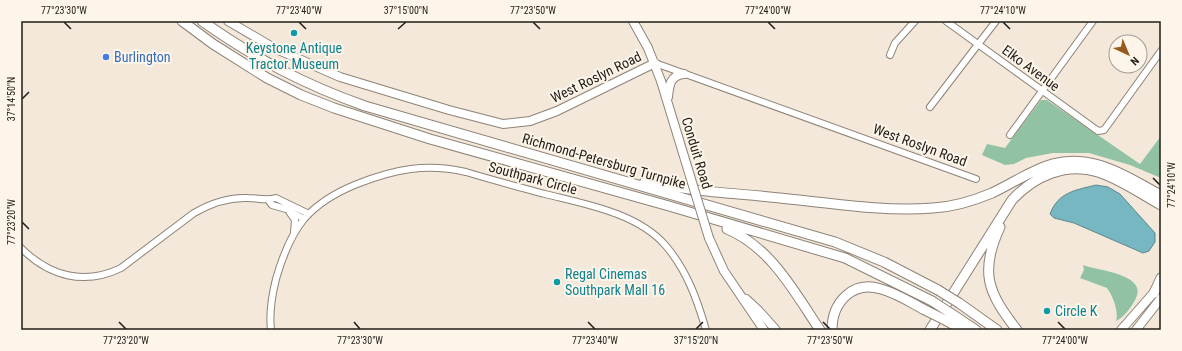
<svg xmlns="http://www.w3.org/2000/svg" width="1182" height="351" font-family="'Roboto Condensed',sans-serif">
<rect width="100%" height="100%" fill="#f3e8da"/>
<!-- forest -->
<path fill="#91c2a4" d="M 1041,100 L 1047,100 L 1140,164 L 1161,136 L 1161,178 L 1130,165 L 1089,153 L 1053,153 L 1026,158 L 1014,164 L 1005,165 L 982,155 L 987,144 L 1005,148 Z
M 1083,265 C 1098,271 1150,274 1135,300 C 1131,308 1124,317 1116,321 C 1119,312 1113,296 1107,288 L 1080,278 L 1084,270 Z"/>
<!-- water -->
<path fill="#77b7c1" stroke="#5d888e" d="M 1096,185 L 1108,187 L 1120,194 L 1155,233 L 1155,242 L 1149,251 L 1143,253 L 1074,223 L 1054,218 L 1050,214 C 1058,192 1076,190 1096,185 Z"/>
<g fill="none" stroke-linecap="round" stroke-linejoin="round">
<!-- minor casing -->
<g stroke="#8d8377" stroke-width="8">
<path id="minor" d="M 946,21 L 1098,131 L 1104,130 L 1161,51
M 890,55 L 895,43 L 915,21
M 655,63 L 976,179
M 930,107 L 996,21
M 1010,135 L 1093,21
M 268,200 L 272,205 L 286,209 L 304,219
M 290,213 L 295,220 L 294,232
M 21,248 C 49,276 84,286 121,268 L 194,213 C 211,203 229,197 248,198 C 258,198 266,201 276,198 L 309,214
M 271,330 C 269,313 272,295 276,279 C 282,258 291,235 304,219 C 319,202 337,192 357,184 C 395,169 426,163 466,172 C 492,180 519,187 545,194 C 585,204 638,213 666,246 C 687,271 697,299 706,330"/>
</g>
<!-- major casing -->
<g stroke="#8d8377" stroke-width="10">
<path id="major" d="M 228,21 L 274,48 L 340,77 L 449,110 L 503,124 L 530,121 L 557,111 L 655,63
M 633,21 L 648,48 L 661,81 L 690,176
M 668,97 C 669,86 670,75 684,74
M 709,238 L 724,271 L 764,330
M 746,299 L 759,311 L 776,330
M 1121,330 L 1157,289
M 1136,330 L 1161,298"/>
</g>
<!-- highway casing -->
<g stroke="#8d8377" stroke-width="11">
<path id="highway" d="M 182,21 L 213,44 L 267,78 L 301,95 L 334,108 L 430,139 L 669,206 L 845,258 L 932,301
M 202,21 C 256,59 303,84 365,106 L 835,242 L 884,262 L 938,290
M 645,181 C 689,192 735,193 780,198 C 830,203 883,212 933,208 C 953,207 973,201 992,193 C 1030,175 1053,152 1099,165 C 1121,171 1141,185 1161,195
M 1000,227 C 979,272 988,293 1017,330
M 727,229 C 771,247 795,293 820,330
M 1154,293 L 1161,278
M 959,303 L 997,330
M 952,314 L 976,330
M 947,321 L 962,330
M 832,330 C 832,303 852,280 881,289 C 896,293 910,302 923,309
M 930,330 L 1012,200 C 1034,176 1066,162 1098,172 C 1120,179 1141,194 1161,205"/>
</g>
<!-- minor -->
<use href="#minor" stroke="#fff" stroke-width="6"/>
<!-- major -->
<use href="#major" stroke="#fff" stroke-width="8"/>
<!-- highway -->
<use href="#highway" stroke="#fff" stroke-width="9"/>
<!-- major-bridge casing -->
<g stroke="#8d8377" stroke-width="10" stroke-linecap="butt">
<path id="major-bridge" d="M 690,176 L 709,238"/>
</g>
<!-- highway-bridge casing -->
<g stroke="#8d8377" stroke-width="11" stroke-linecap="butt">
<path id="highway-bridge" d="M 938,290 L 959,303
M 932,301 L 952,314
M 923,309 L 947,321"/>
</g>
<!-- major-bridge -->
<use href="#major-bridge" stroke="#fff" stroke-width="8"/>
<!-- highway-bridge -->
<use href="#highway-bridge" stroke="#fff" stroke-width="9"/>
</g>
<!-- ticks -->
<path fill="none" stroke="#201c17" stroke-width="1.5" d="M 64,22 L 71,29M 299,22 L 306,29M 533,22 L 540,29M 768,22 L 775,29M 1003,22 L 1010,29M 398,29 L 406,22M 22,99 L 29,92M 1153,178 L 1160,185M 22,222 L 29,229M 119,322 L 126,329M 354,322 L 360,329M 588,322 L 595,329M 823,322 L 830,329M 1058,322 L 1065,329M 696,329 L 703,322"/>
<!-- markers -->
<g fill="#0f9aa8" stroke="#fef5ea" stroke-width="1.5">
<circle cx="294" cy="33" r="4"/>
<circle cx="557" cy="282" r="4"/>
<circle cx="1047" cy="311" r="4"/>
</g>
<circle fill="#3f7fe0" stroke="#fef5ea" stroke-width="1.5" cx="106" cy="57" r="4"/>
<g text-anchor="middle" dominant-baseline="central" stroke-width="4" stroke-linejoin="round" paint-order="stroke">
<!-- culture labels -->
<g font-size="14" fill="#0d838f" stroke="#fef5ea" text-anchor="start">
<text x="294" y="48" text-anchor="middle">Keystone Antique<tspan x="294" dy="16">Tractor Museum</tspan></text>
<text x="565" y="274">Regal Cinemas<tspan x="565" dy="16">Southpark Mall 16</tspan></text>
<text x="1055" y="311">Circle K</text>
</g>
<!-- shop labels -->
<g font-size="14" fill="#366cbe" stroke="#fef5ea" text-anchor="start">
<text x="114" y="57">Burlington</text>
</g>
<!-- street labels -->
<g font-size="14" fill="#201c17" stroke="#fef5ea">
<text transform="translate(1031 68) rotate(36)">Elko Avenue</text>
<text transform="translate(596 77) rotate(-26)">West Roslyn Road</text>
<text transform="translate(920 145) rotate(20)">West Roslyn Road</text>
<text transform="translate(697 153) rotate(73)">Conduit Road</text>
<text transform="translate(604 161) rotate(16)">Richmond-Petersburg Turnpike</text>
<text transform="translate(533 178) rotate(15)">Southpark Circle</text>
</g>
</g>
<!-- border -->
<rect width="1182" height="351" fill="none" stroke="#fef5ea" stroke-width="44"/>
<!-- north arrow -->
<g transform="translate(1128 54) rotate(136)"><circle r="19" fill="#fef5ea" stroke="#a59e96"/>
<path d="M0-3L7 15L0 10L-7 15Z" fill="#975a1d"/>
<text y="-6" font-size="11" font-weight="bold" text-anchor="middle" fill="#201c17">N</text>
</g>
<rect x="22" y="22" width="1138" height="307" fill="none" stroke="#201c17" stroke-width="1.5"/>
<g font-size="10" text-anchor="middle" fill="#201c17">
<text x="64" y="14">77°23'30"W</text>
<text x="299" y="14">77°23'40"W</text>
<text x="406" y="14">37°15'00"N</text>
<text x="533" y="14">77°23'50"W</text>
<text x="768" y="14">77°24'00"W</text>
<text x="1003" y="14">77°24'10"W</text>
<text transform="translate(11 99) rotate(-90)" y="4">37°14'50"N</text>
<text transform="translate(1171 185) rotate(-90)" y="4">77°24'10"W</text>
<text transform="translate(11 222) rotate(-90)" y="4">77°23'20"W</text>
<text x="126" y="344">77°23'20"W</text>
<text x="360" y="344">77°23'30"W</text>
<text x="595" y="344">77°23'40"W</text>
<text x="696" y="344">37°15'20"N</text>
<text x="830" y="344">77°23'50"W</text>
<text x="1065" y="344">77°24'00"W</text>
</g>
</svg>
